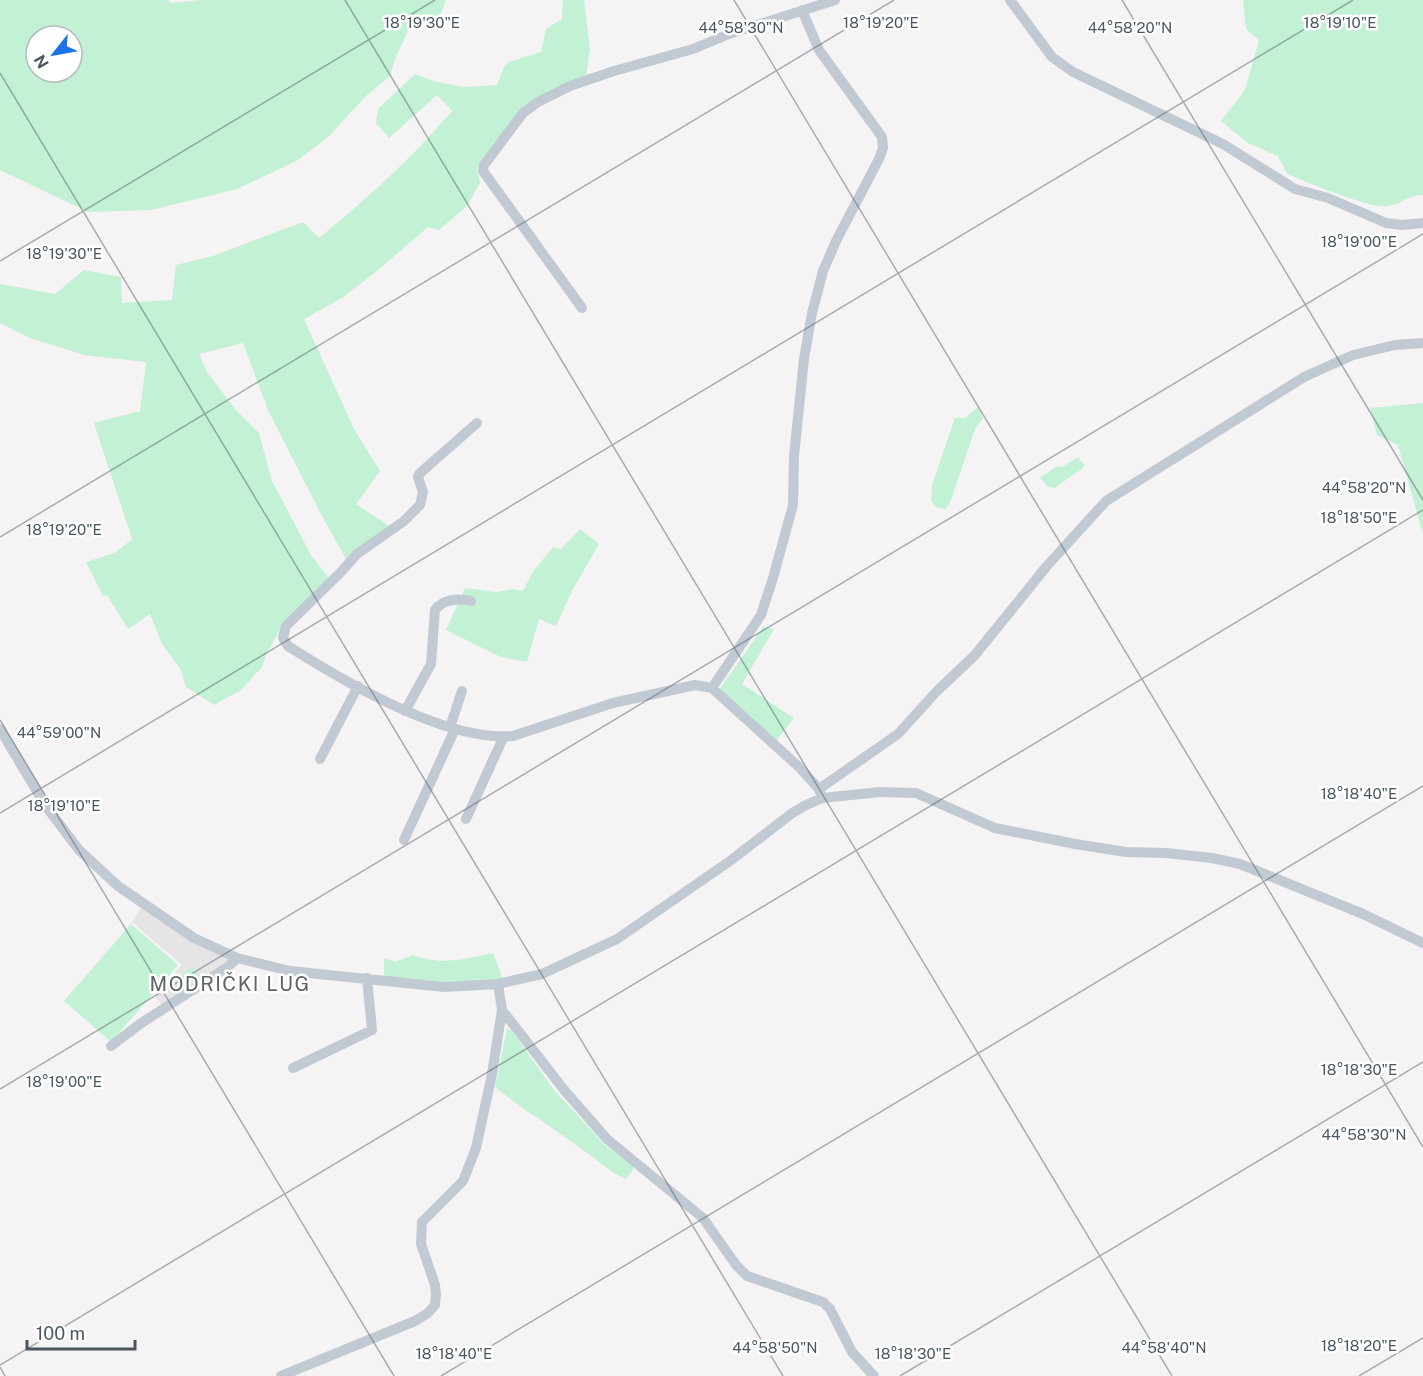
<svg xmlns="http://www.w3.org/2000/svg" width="1423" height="1376" font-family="'Public Sans',sans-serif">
<rect width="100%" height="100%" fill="#f5f3f3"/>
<!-- education -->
<path fill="#e6e4e5" d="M 141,908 L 231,959 L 163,1007 L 155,995 L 182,965 L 132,922 Z"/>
<!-- green -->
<path fill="#c3f1d5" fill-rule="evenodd" d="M 0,0 L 168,0 L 170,3 L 202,0 L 446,0 L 438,22 L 411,24 L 395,59 L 390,76 L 366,96 L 328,137 L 298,160 L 237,189 L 151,210 L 88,212 L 0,170 ZM 36,36 L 72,36 L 72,72 L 36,72 Z
M 563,0 L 584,0 L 590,49 L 586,75 L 549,91 L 510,126 L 477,168 L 480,183 L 467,206 L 439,230 L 428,227 L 377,271 L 342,298 L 304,319 L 354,429 L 380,471 L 356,504 L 392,528 L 346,559 L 324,520 L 268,410 L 243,343 L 199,354 L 207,372 L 236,410 L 259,433 L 272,481 L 311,555 L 329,578 L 283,623 L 266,655 L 262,667 L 241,690 L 214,705 L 186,687 L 180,668 L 162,644 L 150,614 L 128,629 L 107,595 L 103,596 L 86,562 L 115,553 L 132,539 L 94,423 L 140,411 L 146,362 L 84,355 L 30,338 L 0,323 L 0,284 L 55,294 L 84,270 L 121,277 L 122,303 L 172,300 L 176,265 L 213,256 L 303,222 L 319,238 C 367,199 412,158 452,111 L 437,95 L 389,138 L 376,123 L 378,109 L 415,74 L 437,82 L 463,87 L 497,85 L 504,67 L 509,62 L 541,52 L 546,29 L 562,19 Z
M 1243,0 L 1423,0 L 1423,195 C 1410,194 1400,205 1387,206 C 1370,209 1307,182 1287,174 L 1278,156 L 1248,143 L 1221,121 L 1245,90 L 1259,40 L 1246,29 Z
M 1423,403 L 1423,534 L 1398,445 L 1377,435 L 1370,408 Z
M 978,407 L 983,418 L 975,429 L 951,500 L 946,509 L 936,507 L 931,501 L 932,485 L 955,418 L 965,418 Z
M 1078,457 L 1085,466 L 1055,488 L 1048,487 L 1040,478 L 1057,466 L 1062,467 Z
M 580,529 L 599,544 L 573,589 L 556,626 L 539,619 L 527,662 L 501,657 L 446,630 L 465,588 L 497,592 L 513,589 L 523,591 L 532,573 L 553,547 L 561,549 Z
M 763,627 L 774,629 L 742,684 L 794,718 L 773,745 L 719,690 Z
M 131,924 L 178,965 L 111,1042 L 64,1001 Z
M 493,953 L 503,979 L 445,982 L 384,977 L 384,958 L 395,962 L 413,955 C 442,966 463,959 493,953 Z
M 193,967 L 201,980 L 176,997 L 167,984 Z
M 507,1029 L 511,1030 L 554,1090 L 606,1146 L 635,1167 L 626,1179 C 609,1172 598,1160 583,1150 C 554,1128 523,1110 495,1087 Z"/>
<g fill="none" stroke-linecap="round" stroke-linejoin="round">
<!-- minor -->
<path stroke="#c1cad2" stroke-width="10" d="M 1010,0 L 1052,57 L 1073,72 L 1223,144 L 1295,189 L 1328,198 L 1386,223 L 1402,225 L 1423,223
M 582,308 L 483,171 L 484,165 L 523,113 L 538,102 L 570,86 L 614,71 L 693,49 L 729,34 L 835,0
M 477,423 L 419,474 L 418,477 L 423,492 L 420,505 L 404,521 L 357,554 L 342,571 L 286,626 L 283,638 L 288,646 C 343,681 447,742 513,736 L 613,703 L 695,685 L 712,688 L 761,615 L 773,578 L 793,505 L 794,456 L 804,359 L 812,313 L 823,271 L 837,239 L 879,159 L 883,148 L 882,137 L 819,50 L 802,10
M 712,688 L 799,767 L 819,789 L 821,795
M 405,711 L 431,664 L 435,610 C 443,599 458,598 471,601
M 450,727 L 462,691
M 0,729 L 45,805 L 79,850 L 118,886 L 194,938 L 237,958 L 290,971 L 444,987 L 498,984 L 542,974 L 617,939 L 730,861 L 791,814 L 804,806 L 822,798 L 880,792 L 916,793 L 995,828 L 1075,844 L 1126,852 L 1166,853 L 1212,858 L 1240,864 L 1363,914 L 1423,943
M 320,759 L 358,686
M 819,789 L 898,734 L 937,691 L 975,655 L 1046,567 L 1106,501 L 1304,377 L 1353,355 L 1395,345 L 1423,343
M 466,819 L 504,736
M 404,840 L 455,729
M 502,1010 L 565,1091 L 607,1139 L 703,1218 L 736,1265 L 747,1276 L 823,1302 L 830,1309 L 852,1352 L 874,1376
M 111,1046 L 140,1024 L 228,967 L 237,958
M 293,1068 L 372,1030 L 367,978
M 281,1376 L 415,1321 L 428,1313 L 435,1305 L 436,1294 L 435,1285 L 421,1244 L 422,1222 L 463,1181 L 476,1148 L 492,1074 L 502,1010 L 498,984"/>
</g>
<!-- ticks -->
<path fill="none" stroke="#4a5661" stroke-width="1.5" stroke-opacity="0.45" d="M 345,0 L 1172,1376M 734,0 L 1423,1147M 1122,0 L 1423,500M 0,73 L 783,1376M 0,261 L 435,0M 0,537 L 894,0M 0,720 L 394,1376M 0,813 L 1353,0M 0,1089 L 1423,234M 0,1365 L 1423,510M 0,1367 L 5,1376M 441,1376 L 1423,786M 900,1376 L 1423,1062M 1359,1376 L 1423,1338"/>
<g text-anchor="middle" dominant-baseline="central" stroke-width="5" stroke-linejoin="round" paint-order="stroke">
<!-- quarter labels -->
<g font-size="20" letter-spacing="1.5" fill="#5f6368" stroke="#fff">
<text x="230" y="984">MODRIČKI LUG</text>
</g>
</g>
<g font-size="15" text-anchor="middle" fill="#4a5661" stroke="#fff" stroke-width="5" stroke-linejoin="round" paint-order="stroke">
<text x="422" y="28">18°19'30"E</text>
<text x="881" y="28">18°19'20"E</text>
<text x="1340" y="28">18°19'10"E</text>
<text x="741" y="33">44°58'30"N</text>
<text x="1130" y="33">44°58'20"N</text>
<text x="1359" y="247">18°19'00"E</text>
<text x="64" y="259">18°19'30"E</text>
<text x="1364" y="493">44°58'20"N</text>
<text x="1359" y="523">18°18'50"E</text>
<text x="64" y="535">18°19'20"E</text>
<text x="59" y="738">44°59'00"N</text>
<text x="1359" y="799">18°18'40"E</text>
<text x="64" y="811">18°19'10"E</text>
<text x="1359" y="1075">18°18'30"E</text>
<text x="64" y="1087">18°19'00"E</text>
<text x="1364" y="1140">44°58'30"N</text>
<text x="1359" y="1351">18°18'20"E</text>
<text x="775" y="1353">44°58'50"N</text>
<text x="1164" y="1353">44°58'40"N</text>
<text x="454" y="1359">18°18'40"E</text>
<text x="913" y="1359">18°18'30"E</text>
</g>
<!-- north arrow -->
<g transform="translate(54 54) rotate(239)"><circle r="28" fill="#ffffff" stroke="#b7bbc0" stroke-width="1.5"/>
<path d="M0-4.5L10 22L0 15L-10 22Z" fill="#1a73e8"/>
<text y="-9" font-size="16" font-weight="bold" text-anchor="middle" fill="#4a5661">N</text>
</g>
<!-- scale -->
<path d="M27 1340v9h108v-9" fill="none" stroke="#4a5661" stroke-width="3"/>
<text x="36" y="1340" font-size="18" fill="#4a5661" stroke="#ffffff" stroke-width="4.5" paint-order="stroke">100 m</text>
</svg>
